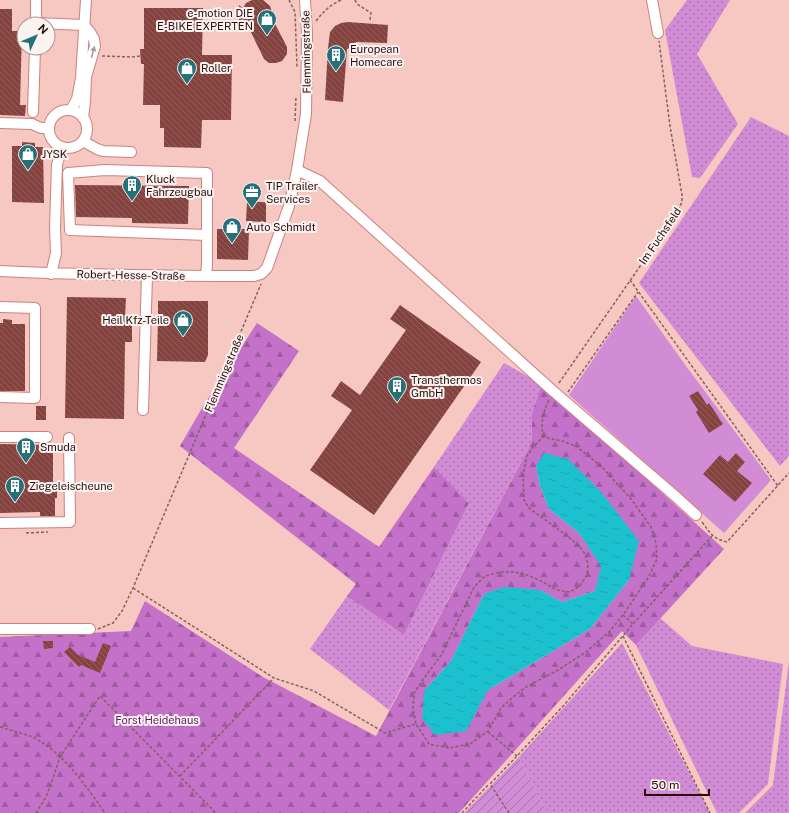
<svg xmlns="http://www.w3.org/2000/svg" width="789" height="813" font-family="'Public Sans',sans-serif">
<defs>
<pattern id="grass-dots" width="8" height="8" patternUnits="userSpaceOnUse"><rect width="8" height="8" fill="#d28cd6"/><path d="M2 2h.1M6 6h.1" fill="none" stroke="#aa71ac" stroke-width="1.8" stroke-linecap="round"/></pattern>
<pattern id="forest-firs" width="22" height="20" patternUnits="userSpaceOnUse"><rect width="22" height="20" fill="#c371c9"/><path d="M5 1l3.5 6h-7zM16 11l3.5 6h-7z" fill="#9e5ba1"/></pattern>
<pattern id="garden-furrows" width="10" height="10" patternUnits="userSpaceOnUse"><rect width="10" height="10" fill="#d28cd6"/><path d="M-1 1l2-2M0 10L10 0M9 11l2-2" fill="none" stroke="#aa71ac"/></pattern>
<pattern id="water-ripples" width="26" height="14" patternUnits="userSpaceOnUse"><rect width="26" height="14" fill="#1cc1cf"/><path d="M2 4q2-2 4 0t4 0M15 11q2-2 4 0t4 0" fill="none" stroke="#1aa5b0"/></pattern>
<pattern id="building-back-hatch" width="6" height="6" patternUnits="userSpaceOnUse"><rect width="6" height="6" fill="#85433f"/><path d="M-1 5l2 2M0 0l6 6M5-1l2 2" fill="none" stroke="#93605d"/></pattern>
</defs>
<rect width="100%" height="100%" fill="#f7c7c2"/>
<!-- grass -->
<path fill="url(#grass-dots)" d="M 687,0 L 730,0 L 697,54 L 738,124 L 700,178 L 692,177 L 665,30 Z
M 751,117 L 789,136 L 789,456 L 780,466 L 639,283 Z
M 504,363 L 542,384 L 532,442 L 389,710 L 310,649 L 347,596 L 404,635 L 469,503 L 434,467 Z
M 660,618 L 692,646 L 783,664 L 768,784 L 739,813 L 717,813 L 636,645 Z
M 622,643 L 710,813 L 547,813 L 519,757 Z
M 789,661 L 789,813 L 745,813 L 773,785 Z"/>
<!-- forest -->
<path fill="url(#forest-firs)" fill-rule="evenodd" d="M 257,323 L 299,351 L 234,448 L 379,547 L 434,467 L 469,503 L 404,635 L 347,596 L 356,584 L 180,446 L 202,408 Z
M 542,384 L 724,549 L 636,645 L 622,631 L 459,813 L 0,813 L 0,637 L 131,631 L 145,601 L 263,677 L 376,736 L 532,442 L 532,415 ZM 536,466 L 629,580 L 590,629 L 488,690 L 424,691 L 451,661 L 484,594 L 540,590 L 562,602 L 595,591 L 602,566 L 579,533 L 549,509 L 540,486 Z"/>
<!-- garden -->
<path fill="url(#garden-furrows)" d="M 519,757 L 547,813 L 464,813 Z"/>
<!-- pitch -->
<path fill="#d28cd6" d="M 636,296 L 686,366 L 771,480 L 724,533 L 569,395 Z"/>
<!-- water -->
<path fill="url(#water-ripples)" d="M 544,453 L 568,459 L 601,492 L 639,541 L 629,580 L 590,629 L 488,690 L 466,731 L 435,735 L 422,718 L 424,691 L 451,661 L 484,594 L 504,587 L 540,590 L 562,602 L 595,591 L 601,566 L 579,533 L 549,509 L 540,486 L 536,466 Z"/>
<!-- building -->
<path fill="url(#building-back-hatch)" d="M 252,0 L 263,0 L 270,6 L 272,12 L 273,11 L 277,18 L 273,20 L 287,47 L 287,54 L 282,61 L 276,63 L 269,63 L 264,59 L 247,24 L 246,25 L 243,19 L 239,21 L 239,5 L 243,8 L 246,3 Z
M 144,8 L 203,8 L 202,55 L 232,55 L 231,120 L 202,120 L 201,148 L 164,147 L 164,128 L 160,128 L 160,105 L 143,105 L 144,64 L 141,64 L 140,49 L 144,49 Z
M 0,9 L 12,9 L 12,31 L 22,31 L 20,105 L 26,105 L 25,116 L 0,115 Z
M 348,22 L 388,25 L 387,43 L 356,42 L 353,47 L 347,49 L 343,102 L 325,100 L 328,48 L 330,32 L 335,26 L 341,23 Z
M 22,142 L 35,143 L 35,147 L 43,147 L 44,203 L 12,202 L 12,146 L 22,146 Z
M 75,185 L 189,186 L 188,224 L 132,223 L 132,218 L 76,217 Z
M 247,202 L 266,202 L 266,222 L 246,221 Z
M 217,229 L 249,229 L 248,260 L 217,259 Z
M 67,297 L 126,298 L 125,317 L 132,317 L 132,342 L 125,342 L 124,419 L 65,418 Z
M 158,301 L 208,301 L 208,355 L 205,362 L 157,361 L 158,317 Z
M 400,305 L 481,362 L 374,515 L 310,470 L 352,410 L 331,396 L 341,381 L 360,395 L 406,330 L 390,319 Z
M 3,319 L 12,320 L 12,324 L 25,324 L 25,391 L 0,391 L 0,323 L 3,323 Z
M 698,391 L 707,405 L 709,403 L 723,424 L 709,433 L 696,412 L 698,410 L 689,396 Z
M 36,406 L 46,406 L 46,420 L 36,420 Z
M 0,444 L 53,445 L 53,491 L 57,491 L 57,498 L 55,498 L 55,516 L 40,516 L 40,512 L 0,513 Z
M 736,453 L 745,462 L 737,471 L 752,483 L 735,502 L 703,474 L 720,455 L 728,462 Z
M 43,641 L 53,641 L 53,648 L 44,649 Z
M 103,643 L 111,646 L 100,673 L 81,665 L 79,667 L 64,652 L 70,647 L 78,655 L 95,662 Z"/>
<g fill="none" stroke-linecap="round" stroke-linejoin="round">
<!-- minor casing -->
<g stroke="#cb827c" stroke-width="12">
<path id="minor" d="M 36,0 L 36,23 L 84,25 L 90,32 L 94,39 L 95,46 L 86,77 L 85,102 L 83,118
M 652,0 L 658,33
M 71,110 L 77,99 L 81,78 L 86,0
M49 129a19 19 0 1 1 38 0a19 19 0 1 1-38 0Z
M 33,112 L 35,48
M 0,123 L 32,124 L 41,128 L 49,128
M 83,141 L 97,149 L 103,151 L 131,152
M 297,170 L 320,181 L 553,391 L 674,495 L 696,515
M 0,271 C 85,275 170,276 254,276 L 261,274 L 267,268 L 289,206 L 297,170 L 306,114 L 307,33 L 305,0
M 51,274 L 56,253 L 55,228 L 57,165 L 62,147
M 206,276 L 207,264 L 207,173 L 105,170 L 68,173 L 70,230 L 207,235
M 0,307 L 35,308 L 35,398 L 0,397
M 143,410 L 147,275
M 0,437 L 47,437
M 0,523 L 70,522 L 69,438
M 0,629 L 90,629"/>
</g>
<!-- path -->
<path stroke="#85615d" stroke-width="1.5" stroke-dasharray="3 2" stroke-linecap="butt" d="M 289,0 L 295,12 L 297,67
M 355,0 L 357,4 L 371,13 L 370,20
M 316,21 C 324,11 330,5 341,0
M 102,56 L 132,57 L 140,56
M 295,121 L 296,96
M 630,280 L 778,486
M 559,383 L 677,213 L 682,202 L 682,195 L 670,126 L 659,41
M 568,392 L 638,292
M 543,437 C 541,422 542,414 549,400
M 702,522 C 711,534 712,538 727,542 L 789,473
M 26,533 L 48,532
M 133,588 L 274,678 L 314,691 L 385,733 L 416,724 L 429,744 L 449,748 L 470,744 L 488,731 L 501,708 L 513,697 L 526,687 L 558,670 L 586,652 L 610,631 L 623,615 L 648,578 L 657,559 L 656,543 L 651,527 L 631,499 L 602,467 L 576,446 L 562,441 L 543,437 L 533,447 L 527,456 L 523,475 L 524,500 L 529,508 L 566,535 L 580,547 L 585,554 L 588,564 L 587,575 L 580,586 L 570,592 L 557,590 L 539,580 L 527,575 L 515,572 L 500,572 L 485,576 L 474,587 L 442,654 L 424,678 L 414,693 L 413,709 L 416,724
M 623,615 L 633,624
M 98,629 L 113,623 L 122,611 L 133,588 L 261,284
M 623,636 L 710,813
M 0,727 C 10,730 20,733 30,736 C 61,749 86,786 105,813
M 488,732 L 517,756
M 180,776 L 274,678
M 36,813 L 46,797 L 51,784 L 60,757 L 100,696 L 216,813
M 462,813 L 489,784
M 509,813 L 490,784 L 517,756 L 564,705 L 633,624 L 712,536"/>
<!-- minor -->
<use href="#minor" stroke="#fff" stroke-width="10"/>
</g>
<!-- one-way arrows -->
<defs><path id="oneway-solid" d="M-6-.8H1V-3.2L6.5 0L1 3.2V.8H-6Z"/></defs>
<use fill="#a99e9d" href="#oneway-solid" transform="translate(93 52) rotate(-75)"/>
<!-- icons -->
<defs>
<g id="shop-pin" transform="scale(1)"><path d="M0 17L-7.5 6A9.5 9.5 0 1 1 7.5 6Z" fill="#267078" stroke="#fbf3f2"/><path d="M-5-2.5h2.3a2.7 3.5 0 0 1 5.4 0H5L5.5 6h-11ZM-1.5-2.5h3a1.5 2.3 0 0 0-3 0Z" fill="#fff"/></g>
<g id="building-pin" transform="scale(1)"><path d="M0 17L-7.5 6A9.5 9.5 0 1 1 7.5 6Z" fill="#267078" stroke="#fbf3f2"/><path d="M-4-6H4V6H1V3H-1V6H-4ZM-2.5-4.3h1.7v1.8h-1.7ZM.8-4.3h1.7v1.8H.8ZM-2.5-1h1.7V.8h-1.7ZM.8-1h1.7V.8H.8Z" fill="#fff"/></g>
<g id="office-pin" transform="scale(1)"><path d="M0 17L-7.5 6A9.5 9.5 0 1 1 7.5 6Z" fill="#267078" stroke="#fbf3f2"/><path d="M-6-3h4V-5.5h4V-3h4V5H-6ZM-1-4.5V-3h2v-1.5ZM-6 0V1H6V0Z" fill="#fff"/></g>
</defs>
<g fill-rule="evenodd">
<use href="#shop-pin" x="267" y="19"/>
<use href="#building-pin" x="336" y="55"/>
<use href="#shop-pin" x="187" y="68"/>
<use href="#shop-pin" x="28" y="154"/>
<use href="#building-pin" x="132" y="185"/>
<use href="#office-pin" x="252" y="192"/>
<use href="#shop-pin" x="232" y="227"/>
<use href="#shop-pin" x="183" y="320"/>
<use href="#building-pin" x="397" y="386"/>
<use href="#building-pin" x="26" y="447"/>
<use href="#building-pin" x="15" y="486"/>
</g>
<g text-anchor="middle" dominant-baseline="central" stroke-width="4" stroke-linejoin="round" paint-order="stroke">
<!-- poi labels -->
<g font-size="11" fill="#280d0b" stroke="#fbf3f2" text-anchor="start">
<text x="253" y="13" text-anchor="end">e-motion DIE<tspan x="253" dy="13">E-BIKE EXPERTEN</tspan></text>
<text x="350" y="49">European<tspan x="350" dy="13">Homecare</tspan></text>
<text x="201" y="68">Roller</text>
<text x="42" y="154">JYSK</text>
<text x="146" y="179">Kluck<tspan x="146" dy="13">Fahrzeugbau</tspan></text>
<text x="266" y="186">TIP Trailer<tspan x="266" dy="13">Services</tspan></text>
<text x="246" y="227">Auto Schmidt</text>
<text x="169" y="320" text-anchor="end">Heil Kfz-Teile</text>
<text x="411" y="380">Transthermos<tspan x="411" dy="13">GmbH</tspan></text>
<text x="40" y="447">Smuda</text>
<text x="29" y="486">Ziegeleischeune</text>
</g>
<!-- street labels -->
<g font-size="11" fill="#280d0b" stroke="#fbf3f2">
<text transform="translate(306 52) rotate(-91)">Flemmingstraße</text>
<text transform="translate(660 236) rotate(-56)">Im Fuchsfeld</text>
<text transform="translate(131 275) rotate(1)">Robert-Hesse-Straße</text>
<text transform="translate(224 373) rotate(-67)">Flemmingstraße</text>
</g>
<!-- park labels -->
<g font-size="11" fill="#631769" stroke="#fbf3f2">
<text x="157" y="720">Forst Heidehaus</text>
</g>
</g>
<!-- north arrow -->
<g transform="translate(36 36) rotate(46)"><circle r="19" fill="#fbf3f2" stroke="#a79796"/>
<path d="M0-3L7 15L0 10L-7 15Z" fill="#267078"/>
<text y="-6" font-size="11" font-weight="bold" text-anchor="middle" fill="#280d0b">N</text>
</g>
<!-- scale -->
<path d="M645 789v6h64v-6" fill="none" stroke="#280d0b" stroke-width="2"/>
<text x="651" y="789" font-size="12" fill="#280d0b" stroke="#fbf3f2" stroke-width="3" paint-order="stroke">50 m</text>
</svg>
